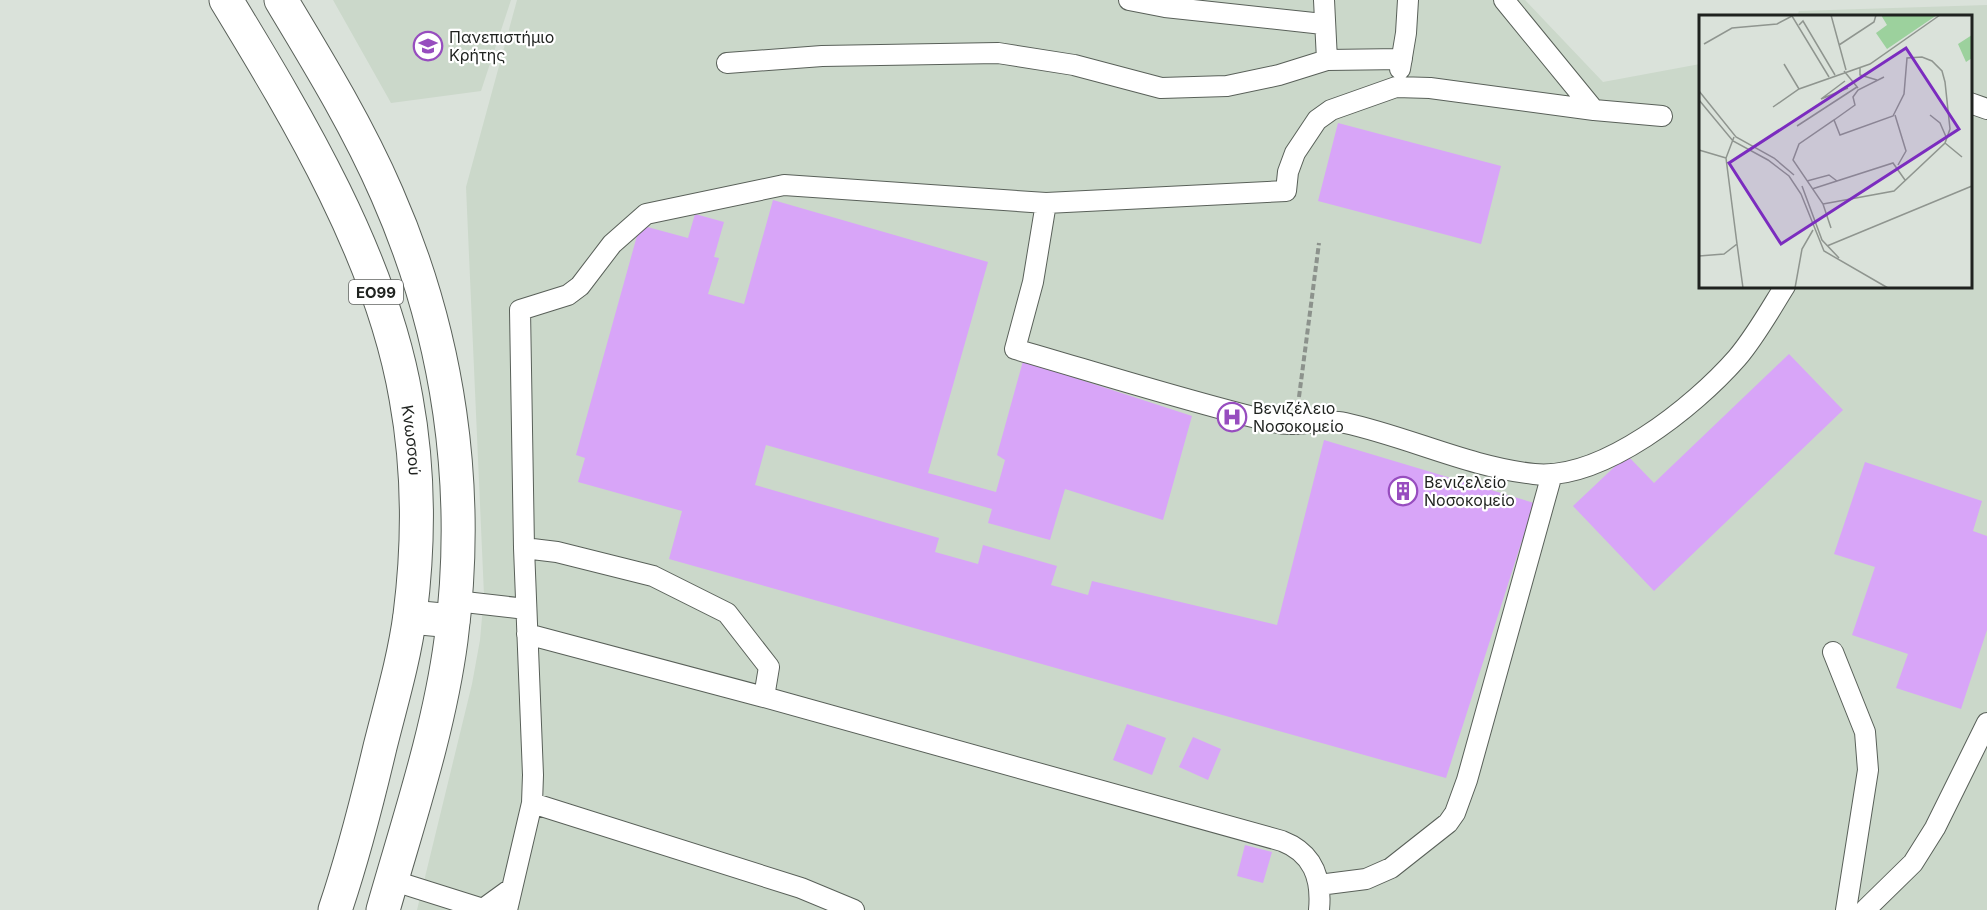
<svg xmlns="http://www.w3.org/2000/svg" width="1987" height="910" font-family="Inter,sans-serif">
<rect width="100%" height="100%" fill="#dae2da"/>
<!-- built -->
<path fill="#cbd8ca" d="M 333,0 L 511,0 L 481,91 L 391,103 Z
M 517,0 L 1525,0 L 1603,82 L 1700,64 L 1700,286 L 1970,286 L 1970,16 L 1797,16 L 1799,11 L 1987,5 L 1987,910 L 417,910 L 472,684 L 480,640 L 484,595 L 466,187 Z"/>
<!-- building -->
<path fill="#d8a5f8" d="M 1338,123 L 1501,166 L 1481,244 L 1318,201 Z
M 773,200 L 988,262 L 928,473 L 996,492 L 1005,460 L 997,455 L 1023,361 L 1192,416 L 1163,520 L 1065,489 L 1050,540 L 988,523 L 992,509 L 766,445 L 755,485 L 939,538 L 935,552 L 978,564 L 983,545 L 1057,566 L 1051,585 L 1088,595 L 1092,581 L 1277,625 L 1324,440 L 1534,503 L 1446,778 L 669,559 L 682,511 L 578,482 L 585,458 L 576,455 L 640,225 L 688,238 L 695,214 L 724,222 L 714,257 L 719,258 L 708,294 L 744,304 Z
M 1789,354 L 1843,410 L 1654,591 L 1573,506 L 1627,455 L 1654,483 Z
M 1865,462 L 1982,501 L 1973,531 L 1987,536 L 1987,630 L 1961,709 L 1896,688 L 1908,654 L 1852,635 L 1875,567 L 1834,554 Z
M 1127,724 L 1166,738 L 1152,775 L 1113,760 Z
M 1193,737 L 1221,749 L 1208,780 L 1179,767 Z
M 1245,845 L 1272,852 L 1263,883 L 1237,876 Z"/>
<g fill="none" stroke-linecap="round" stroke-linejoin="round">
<!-- service casing -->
<g stroke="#596059" stroke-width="22">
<path id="service" d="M 1129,0 L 1165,7 L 1323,24
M 1324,0 L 1327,60
M 1504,0 L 1594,110
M 727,63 L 822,56 L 998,53 L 1074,65 L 1161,88 L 1227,86 L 1279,75 L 1327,60 L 1402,59
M 1400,69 L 1406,33 L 1408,0
M 1970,103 L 1987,109
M 1046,203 L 1286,191 L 1288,172 L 1295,153 L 1317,120 L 1331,110 L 1396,87 L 1430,88 L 1594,110 L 1662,116
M 524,548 L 557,552 L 653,576 L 727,613 L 769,667 L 764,697
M 456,601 L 526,609
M 527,634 L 764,697 L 1282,841 C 1313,853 1322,878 1319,910
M 1833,652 L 1865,732 L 1868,770 L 1846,910
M 532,803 L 801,888 L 854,910
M 391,880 L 483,909 L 512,888
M 1319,885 L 1366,879 L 1391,868 L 1448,823 L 1455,813 L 1467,780 L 1552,474
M 507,910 L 532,803 L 533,775 L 524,548 L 520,310 L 568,295 L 580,286 L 612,244 L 646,214 L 784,185 L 1046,203 L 1033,282 L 1015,349 C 1101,374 1186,401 1273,422 C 1297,428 1321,418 1345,423 C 1409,437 1469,467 1534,474 C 1602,481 1694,407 1737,358 C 1755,337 1770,310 1785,286
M 1865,910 L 1913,863 L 1935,828 L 1987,723"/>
</g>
<!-- secondary casing -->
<g stroke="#596059" stroke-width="35">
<path id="secondary" d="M 410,617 L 453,621"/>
</g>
<!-- primary casing -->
<g stroke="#596059" stroke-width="35">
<g id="primary">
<path id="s1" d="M 226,0 C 299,120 382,258 406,398 C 419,469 419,544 410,615 C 404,660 391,703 380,747 C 367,802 353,857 335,910"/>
<path d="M 281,0 C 319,63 358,127 387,194 C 449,335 471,487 451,640 C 439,731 408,822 383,910"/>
</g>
</g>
<!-- path -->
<path stroke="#8c928c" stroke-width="4" stroke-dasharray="6 3" stroke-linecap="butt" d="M 1299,397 L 1319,243"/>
<!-- service -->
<use href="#service" stroke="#fff" stroke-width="20"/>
<!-- secondary -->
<use href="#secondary" stroke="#fff" stroke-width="33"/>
<!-- primary -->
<use href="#primary" stroke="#fff" stroke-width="33"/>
</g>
<!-- icons -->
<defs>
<g id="university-ring" transform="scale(1.5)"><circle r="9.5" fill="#fff" stroke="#974dbf" stroke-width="1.5"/><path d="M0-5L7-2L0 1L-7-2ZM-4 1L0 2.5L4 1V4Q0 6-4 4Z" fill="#974dbf"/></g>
<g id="hospital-ring" transform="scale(1.5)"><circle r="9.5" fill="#fff" stroke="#974dbf" stroke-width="1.5"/><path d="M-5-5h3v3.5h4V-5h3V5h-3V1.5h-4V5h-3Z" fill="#974dbf"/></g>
<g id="building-ring" transform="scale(1.5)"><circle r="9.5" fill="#fff" stroke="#974dbf" stroke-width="1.5"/><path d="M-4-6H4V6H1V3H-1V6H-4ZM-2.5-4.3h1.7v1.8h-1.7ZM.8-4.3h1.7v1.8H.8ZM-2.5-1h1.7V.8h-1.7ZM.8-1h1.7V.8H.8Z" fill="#974dbf"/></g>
</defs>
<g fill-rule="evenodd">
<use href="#university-ring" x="428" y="46"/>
<use href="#hospital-ring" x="1232" y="417"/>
<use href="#building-ring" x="1403" y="491"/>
</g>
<g text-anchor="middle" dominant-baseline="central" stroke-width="4.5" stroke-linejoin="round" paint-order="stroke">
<!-- shield labels -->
<rect fill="#fff" stroke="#626462" stroke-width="1.5" x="349" y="280" width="54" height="24" rx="4.5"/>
<g font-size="15" font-weight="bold" fill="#1f221f">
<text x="376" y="292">ΕΟ99</text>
</g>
<!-- poi labels -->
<g font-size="16" fill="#1f221f" stroke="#fff" text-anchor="start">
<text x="449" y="37">Πανεπιστήμιο<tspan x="449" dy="18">Κρήτης</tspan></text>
<text x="1253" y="408">Βενιζέλειο<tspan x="1253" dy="18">Νοσοκομείο</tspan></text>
<text x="1424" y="482">Βενιζελείο<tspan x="1424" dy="18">Νοσοκομείο</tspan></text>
</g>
<!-- street labels -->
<g font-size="16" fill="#1f221f" stroke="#fff">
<text stroke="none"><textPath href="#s1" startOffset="482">Κνωσσού</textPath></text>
</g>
</g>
<!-- overview -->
<g transform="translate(1699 15)">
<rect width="273" height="273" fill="#dae2da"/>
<path d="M 182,0 L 238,0 L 188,34 L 177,18 L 188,10 ZM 273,20 L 273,43 L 267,47 L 259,29 Z" fill="#9cd19d"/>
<path fill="none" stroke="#8f958f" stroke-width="1.5" d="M 132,0 L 147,55M 100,10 L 104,6 L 136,60M 5,29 L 33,13 L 78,9 L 93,1 L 130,62M 140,30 L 175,7 L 177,0M 85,49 L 100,74M 161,53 L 161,60 L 178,65M 145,56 L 159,73M 146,66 L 122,84 L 149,73M 0,76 L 37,122 L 75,143 L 95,160M 0,85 L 34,126 L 69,145 L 90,161 L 102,179 L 125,236 L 189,273M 74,92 L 100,74 L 171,49 L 241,0M 196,100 L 207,136 L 199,150M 231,100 L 241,108 L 248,124M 135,105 L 156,90 L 154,82 L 159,75 L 185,62M 98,111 L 158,72M 246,128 L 263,142M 0,135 L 27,143M 108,166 L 130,160 L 138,166M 103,171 L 123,225 L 140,243M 113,174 L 194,148 L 206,165M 124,189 L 195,176 L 246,128 L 251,114 L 246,67 L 243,56 L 233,46 L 223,42 L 208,43 L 205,79 L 194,101 L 141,120 L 135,105 L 100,129 L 94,145 L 124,189 L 132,213M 38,229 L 44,273M 128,231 L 273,171M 0,241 L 25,239 L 38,229 L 27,143 L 35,122M 96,273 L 103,234 L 114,215"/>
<path fill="#7b2cbf" fill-opacity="0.15" stroke="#7b2cbf" stroke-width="3" d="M 207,33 L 260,114 L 82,229 L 30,148 Z"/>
<rect width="273" height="273" fill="none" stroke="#1f221f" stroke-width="3"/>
</g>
</svg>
